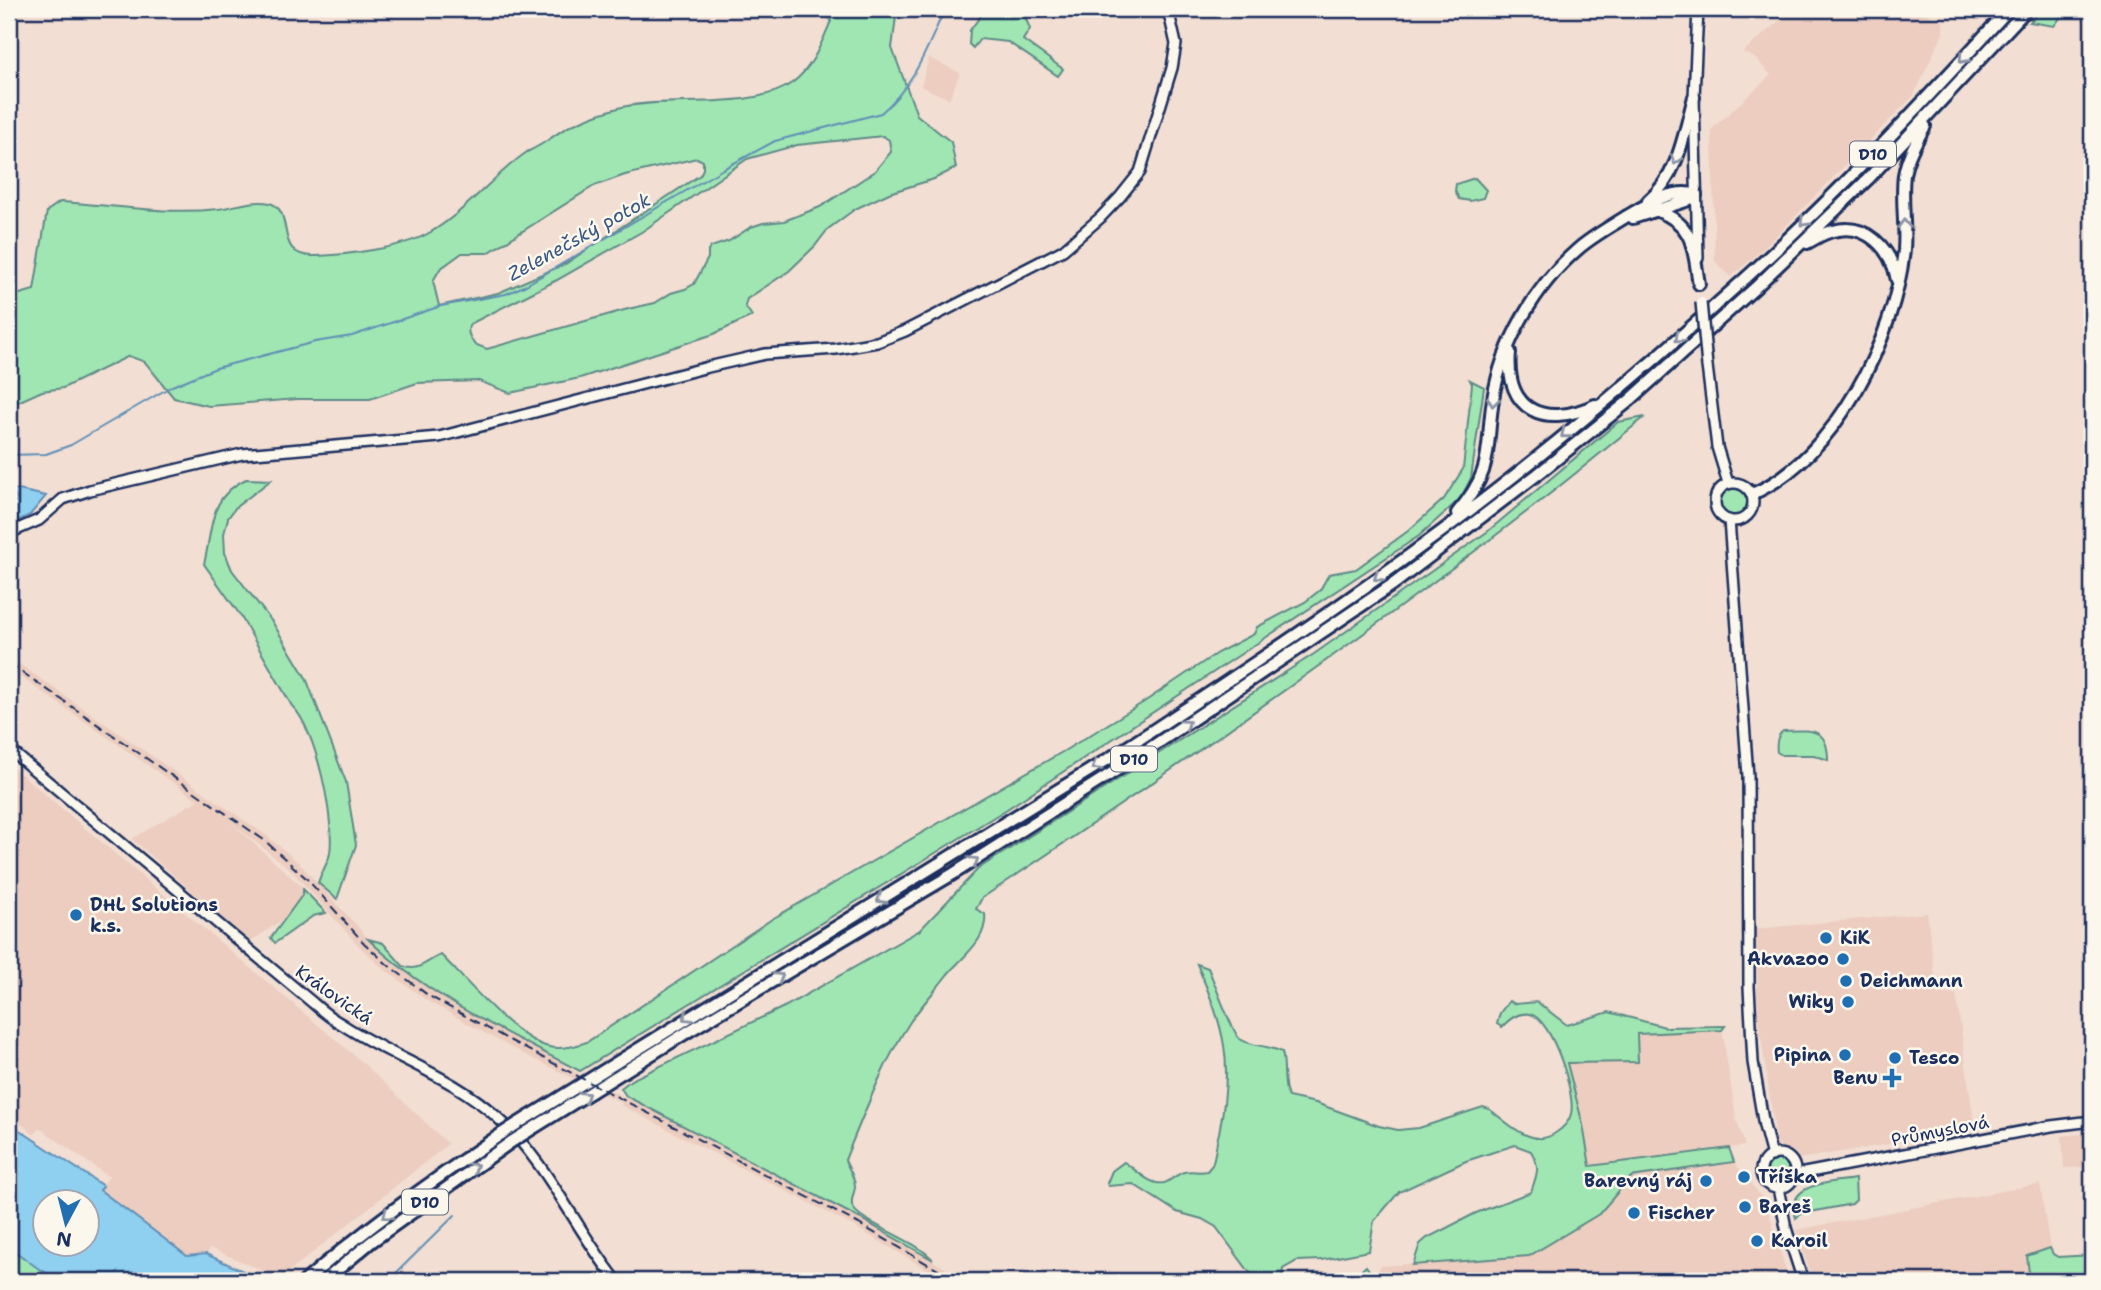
<svg xmlns="http://www.w3.org/2000/svg" width="2101" height="1290" font-family="'Shantell Sans',sans-serif">
<rect width="100%" height="100%" fill="#f2ded2"/>
<filter id="ink" filterUnits="userSpaceOnUse"><feTurbulence type="fractalNoise" baseFrequency=".0143" numOctaves="2"/><feDisplacementMap in="SourceGraphic" scale="14" xChannelSelector="R" yChannelSelector="G"/><feConvolveMatrix kernelMatrix="1 2 1 2 8 2 1 2 1" color-interpolation-filters="sRGB"/></filter>
<g filter="url(#ink)">
<!-- built -->
<path fill="#eccdc0" d="M 1793,9 L 1913,9 L 1943,21 L 1943,33 L 1914,95 L 1764,248 L 1731,277 L 1715,261 L 1712,129 L 1771,75 L 1755,58 L 1743,52 Z
M 929,58 L 960,73 L 949,99 L 921,86 Z
M 9,657 L 267,836 L 298,862 L 379,950 L 432,991 L 565,1063 L 564,1066 L 625,1098 L 626,1096 L 861,1219 L 967,1281 L 947,1281 L 857,1228 L 621,1105 L 622,1103 L 508,1046 L 426,1000 L 384,969 L 360,947 L 291,870 L 230,822 L 309,893 L 291,914 L 250,942 L 132,839 L 198,800 L 9,669 Z
M 9,764 L 363,1063 L 448,1144 L 286,1274 L 276,1276 L 210,1248 L 206,1254 L 187,1256 L 99,1189 L 109,1177 L 40,1128 L 34,1135 L 9,1113 Z
M 1927,913 L 1937,994 L 1956,994 L 1975,1130 L 1798,1159 L 1777,1144 L 1758,1017 L 1755,929 Z
M 1722,1030 L 1736,1118 L 1745,1146 L 1590,1166 L 1583,1125 L 1566,1062 L 1637,1062 L 1637,1034 Z
M 2092,1133 L 2092,1167 L 2064,1168 L 2062,1136 Z
M 1734,1162 L 1766,1203 L 1789,1281 L 1377,1281 L 1374,1277 L 1381,1266 L 1529,1256 L 1599,1214 L 1631,1177 Z
M 2040,1184 L 2050,1249 L 2027,1256 L 2030,1281 L 1813,1281 L 1796,1230 Z"/>
<!-- green -->
<path fill="#a0e6b2" stroke="#5e8a88" stroke-width="2" fill-rule="evenodd" d="M 832,9 L 897,9 L 892,48 L 917,115 L 951,142 L 956,168 L 934,179 L 889,193 L 855,209 L 828,229 L 815,246 L 789,271 L 747,299 L 745,306 L 752,316 L 714,334 L 580,378 L 510,393 L 479,381 L 417,383 L 370,399 L 298,399 L 209,406 L 174,398 L 145,362 L 129,356 L 63,388 L 42,391 L 9,406 L 9,297 L 34,290 L 47,211 L 60,202 C 113,205 165,215 218,209 C 234,207 254,199 270,203 C 297,212 271,258 316,256 C 346,255 403,248 429,233 C 466,212 492,176 527,152 C 533,149 539,146 545,142 C 554,136 563,129 572,125 C 587,118 606,111 622,107 C 669,96 753,111 792,83 C 813,67 821,44 831,21 L 825,12 ZM 883,136 L 889,140 L 891,152 L 874,172 L 820,207 L 784,221 L 763,223 L 751,227 L 729,241 L 711,247 L 708,251 L 708,258 L 694,284 L 685,289 L 671,293 L 655,303 L 628,309 L 487,349 L 474,344 C 470,337 466,332 470,324 L 557,280 L 643,231 L 747,159 L 797,145 ZM 697,158 L 703,161 L 703,169 L 700,175 L 565,264 L 498,293 L 439,306 L 433,281 L 440,269 L 462,253 L 488,253 L 594,186 L 625,175 Z
M 986,9 L 1022,9 L 1030,29 L 1023,40 L 1063,69 L 1058,76 L 1008,42 L 980,39 L 973,48 L 969,44 L 970,30 Z
M 2041,9 L 2067,9 L 2054,26 L 2030,22 Z
M 1475,178 L 1486,190 L 1483,198 L 1470,201 L 1459,199 L 1455,191 L 1456,184 Z
M 1470,380 L 1484,387 L 1471,478 L 1461,498 L 1419,536 L 1007,809 L 580,1071 C 506,1032 429,998 368,939 L 383,943 L 403,966 C 418,973 427,960 441,955 C 467,981 515,1039 549,1047 C 563,1050 574,1046 587,1042 L 772,919 L 1064,751 L 1144,702 L 1217,653 L 1254,634 L 1257,627 L 1305,602 L 1320,590 L 1329,574 L 1356,569 L 1408,531 L 1444,499 L 1463,469 L 1472,384 Z
M 1645,417 C 1605,449 1566,482 1525,513 C 1349,648 1167,775 982,898 L 976,909 L 985,914 C 988,940 962,957 947,975 C 935,991 921,1006 910,1022 C 884,1061 863,1116 845,1160 C 848,1168 855,1177 855,1186 C 855,1194 849,1200 853,1208 C 863,1224 915,1239 933,1260 L 861,1219 L 626,1096 L 621,1088 L 631,1080 L 786,1006 L 920,930 L 978,869 L 1314,654 L 1487,532 L 1618,422 Z
M 246,479 L 271,480 L 236,507 L 228,518 L 224,534 L 225,553 L 232,570 L 273,623 L 306,678 L 346,782 L 356,845 L 337,899 L 318,883 C 321,872 328,864 330,853 C 335,820 316,728 292,706 L 240,615 L 204,564 C 213,528 208,497 246,479 Z
M1720 502a14 14 0 1 1 28 0a14 14 0 1 1-28 0Z
M 1783,731 C 1811,730 1828,727 1828,760 L 1814,755 L 1782,755 L 1777,752 C 1776,744 1776,736 1783,731 Z
M 303,889 L 326,913 L 313,916 L 275,943 L 271,938 L 303,894 Z
M 1197,964 L 1208,968 C 1214,981 1233,1035 1240,1039 C 1252,1047 1269,1045 1282,1052 C 1286,1067 1282,1084 1288,1097 L 1316,1103 L 1379,1126 L 1398,1130 L 1419,1128 L 1483,1107 L 1489,1109 C 1500,1117 1512,1129 1524,1134 C 1535,1139 1544,1140 1554,1134 C 1562,1129 1569,1123 1571,1114 C 1576,1094 1552,1019 1530,1014 C 1519,1012 1509,1019 1502,1027 L 1497,1024 L 1500,1013 L 1509,1001 L 1515,1004 L 1537,1002 L 1567,1025 L 1609,1012 L 1665,1027 L 1725,1026 L 1722,1030 L 1637,1034 L 1638,1062 L 1567,1063 L 1583,1125 L 1590,1166 L 1729,1148 L 1734,1162 L 1631,1177 L 1599,1214 L 1529,1256 L 1413,1265 L 1420,1244 L 1427,1238 L 1476,1213 L 1531,1192 C 1537,1173 1541,1169 1531,1151 L 1515,1145 L 1466,1161 L 1399,1192 L 1374,1221 L 1369,1251 L 1322,1260 L 1297,1261 L 1283,1269 L 1281,1281 L 1256,1281 L 1216,1227 L 1202,1219 L 1177,1212 L 1133,1184 L 1108,1186 L 1107,1183 L 1112,1171 L 1124,1162 C 1134,1168 1150,1186 1164,1183 C 1171,1181 1177,1174 1184,1172 C 1192,1170 1199,1173 1207,1171 L 1212,1165 C 1216,1154 1216,1143 1219,1133 C 1234,1060 1225,1031 1197,964 Z
M1766 1172a12 12 0 1 1 24 0a12 12 0 1 1-24 0Z
M 1855,1179 L 1856,1200 L 1852,1204 L 1800,1214 L 1796,1218 C 1784,1182 1831,1183 1855,1179 Z
M 9,1247 L 39,1268 L 62,1281 L 9,1281 Z
M 2050,1248 L 2053,1254 L 2058,1257 L 2092,1255 L 2092,1281 L 2030,1281 L 2027,1256 Z
M 1366,1266 L 1377,1281 L 1350,1281 Z"/>
<!-- water -->
<path fill="#8fcff0" stroke="#618fb6" stroke-width="2" fill-rule="evenodd" d="M 9,488 L 46,496 L 30,515 L 9,525 L 9,504 L 15,502 L 16,498 L 14,493 L 9,492 Z
M 9,1123 L 103,1186 L 100,1190 L 187,1256 L 206,1254 L 265,1281 L 62,1281 L 39,1269 L 9,1247 ZM 46,1202 L 88,1202 L 88,1244 L 46,1244 Z"/>
<g fill="none" stroke-linecap="round" stroke-linejoin="round">
<!-- stream -->
<path stroke="#618fb6" stroke-width="2" d="M 9,455 L 46,454 L 71,445 L 172,386 L 216,368 L 315,342 L 352,336 L 441,306 L 506,294 L 526,285 L 723,169 L 775,141 L 881,113 C 916,83 926,49 945,9
M 388,1281 L 455,1215"/>
<!-- secondary casing -->
<g stroke="#1b2f5e" stroke-width="14">
<path id="secondary" d="M 1698,9 L 1694,97 L 1698,258
M 1707,366 L 1717,447 L 1728,483
M1715 502a19 19 0 1 1 38 0a19 19 0 1 1-38 0Z
M 1729,520 L 1748,776 L 1749,987 L 1753,1062 L 1764,1126 L 1772,1156
M 9,533 L 39,520 L 63,499 L 90,490 L 242,454 L 439,437 L 708,367 L 765,354 L 836,349 L 877,342 L 905,331 L 1063,250 L 1100,218 L 1120,197 L 1140,172 L 1172,68 L 1176,44 L 1168,9
M 9,749 L 313,1003 C 322,1011 332,1019 343,1025 C 393,1058 453,1076 498,1118 C 549,1164 575,1229 617,1281
M1761 1171a17 17 0 1 1 34 0a17 17 0 1 1-34 0Z
M 1794,1175 L 2051,1126 L 2092,1121
M 1778,1188 L 1786,1228 L 1803,1281"/>
</g>
<!-- highway casing -->
<g stroke="#1b2f5e" stroke-width="16">
<path id="highway" d="M 1648,201 C 1679,175 1684,133 1694,97
M 1658,211 C 1695,225 1693,249 1699,284
M 1633,218 L 1686,201 L 1696,195
M 1807,243 C 1815,239 1823,233 1833,231 C 1866,222 1891,248 1897,280
M 1510,352 C 1505,412 1545,428 1595,405
M 1752,494 C 1836,458 1895,337 1904,250 C 1906,225 1901,200 1904,175 C 1907,157 1916,142 1925,126
M 1457,513 C 1495,468 1485,451 1493,399 C 1502,343 1535,286 1578,249 C 1593,236 1610,227 1627,216 C 1646,205 1674,187 1696,195
M 517,1124 L 1126,748 C 1265,657 1404,565 1534,460 C 1600,407 1665,351 1728,294 C 1828,205 1919,107 2009,9
M 527,1132 L 689,1031 L 953,874 L 1131,761 L 1395,583 L 1538,474 L 1629,401 L 1755,288 L 1868,179 L 2027,9
M 305,1281 C 367,1227 434,1179 503,1133
M 324,1281 L 371,1242 L 511,1142"/>
</g>
<!-- secondary -->
<use href="#secondary" stroke="#fbf7ec" stroke-width="9"/>
<!-- highway -->
<use href="#highway" stroke="#fbf7ec" stroke-width="10"/>
<!-- rail -->
<path stroke="#1b2f5e" stroke-width="2" stroke-dasharray="10 5" stroke-linecap="butt" d="M 9,663 L 264,840 L 306,878 L 364,943 L 388,965 L 429,996 L 511,1041 L 859,1224 L 957,1281"/>
<!-- secondary-bridge casing -->
<g stroke="#1b2f5e" stroke-width="14" stroke-linecap="butt">
<path id="secondary-bridge" d="M 1701,302 L 1707,366"/>
</g>
<!-- highway-bridge casing -->
<g stroke="#1b2f5e" stroke-width="16" stroke-linecap="butt">
<path id="highway-bridge" d="M 503,1133 L 517,1124
M 511,1142 L 527,1132"/>
</g>
<!-- secondary-bridge -->
<use href="#secondary-bridge" stroke="#fbf7ec" stroke-width="9"/>
<!-- highway-bridge -->
<use href="#highway-bridge" stroke="#fbf7ec" stroke-width="10"/>
</g>
<!-- one-way arrows -->
<defs><path id="oneway-chevron" d="M-2-3.5L2.5 0L-2 3.5" fill="none" stroke-width="1.6" stroke-linecap="round" stroke-linejoin="round" transform="scale(1.75)"/></defs>
<g stroke="#8b93a5">
<use href="#oneway-chevron" transform="translate(1963 59) rotate(132)"/>
<use href="#oneway-chevron" transform="translate(1676 160) rotate(109)"/>
<use href="#oneway-chevron" transform="translate(1804 222) rotate(136)"/>
<use href="#oneway-chevron" transform="translate(1904 224) rotate(-91)"/>
<use href="#oneway-chevron" transform="translate(1679 338) rotate(139)"/>
<use href="#oneway-chevron" transform="translate(1493 402) rotate(97)"/>
<use href="#oneway-chevron" transform="translate(1565 434) rotate(141)"/>
<use href="#oneway-chevron" transform="translate(1378 577) rotate(145)"/>
<use href="#oneway-chevron" transform="translate(1186 724) rotate(-34)"/>
<use href="#oneway-chevron" transform="translate(1096 766) rotate(148)"/>
<use href="#oneway-chevron" transform="translate(974 861) rotate(-32)"/>
<use href="#oneway-chevron" transform="translate(881 899) rotate(149)"/>
<use href="#oneway-chevron" transform="translate(779 977) rotate(-31)"/>
<use href="#oneway-chevron" transform="translate(687 1017) rotate(148)"/>
<use href="#oneway-chevron" transform="translate(585 1096) rotate(-32)"/>
<use href="#oneway-chevron" transform="translate(474 1167) rotate(-34)"/>
<use href="#oneway-chevron" transform="translate(387 1215) rotate(143)"/>
</g>
</g>
<!-- markers -->
<g fill="#1f6fb2" stroke="#fbf7ec" stroke-width="2.5">
<circle cx="76" cy="915" r="7"/>
<circle cx="1826" cy="938" r="7"/>
<circle cx="1843" cy="959" r="7"/>
<circle cx="1846" cy="981" r="7"/>
<circle cx="1848" cy="1002" r="7"/>
<circle cx="1845" cy="1055" r="7"/>
<circle cx="1895" cy="1058" r="7"/>
<path d="M1888.5 1067.5h7v7h7v7h-7v7h-7v-7h-7v-7h7z"/>
<circle cx="1744" cy="1177" r="7"/>
<circle cx="1706" cy="1181" r="7"/>
<circle cx="1745" cy="1207" r="7"/>
<circle cx="1634" cy="1213" r="7"/>
<circle cx="1757" cy="1241" r="7"/>
</g>
<g text-anchor="middle" dominant-baseline="central" stroke-width="5" stroke-linejoin="round" paint-order="stroke">
<!-- shield labels -->
<g fill="#fbf7ec" stroke="#5e6b89" stroke-width="2">
<rect x="1850" y="141.5" width="46" height="25" rx="5"/>
<rect x="1111" y="746.5" width="46" height="25" rx="5"/>
<rect x="402" y="1189.5" width="46" height="25" rx="5"/>
</g>
<g font-size="16" font-weight="bold" fill="#1b2f5e">
<text x="1873" y="154">D10</text>
<text x="1134" y="759">D10</text>
<text x="425" y="1202">D10</text>
</g>
<!-- poi labels -->
<g font-size="18" font-weight="bold" fill="#1b2f5e" stroke="#fbf7ec" text-anchor="start">
<text x="90" y="905">DHL Solutions<tspan x="90" dy="21">k.s.</tspan></text>
<text x="1840" y="938">KiK</text>
<text x="1829" y="959" text-anchor="end">Akvazoo</text>
<text x="1860" y="981">Deichmann</text>
<text x="1834" y="1002" text-anchor="end">Wiky</text>
<text x="1831" y="1055" text-anchor="end">Pipina</text>
<text x="1909" y="1058">Tesco</text>
<text x="1878" y="1078" text-anchor="end">Benu</text>
<text x="1758" y="1177">Tříška</text>
<text x="1692" y="1181" text-anchor="end">Barevný ráj</text>
<text x="1759" y="1207">Bareš</text>
<text x="1648" y="1213">Fischer</text>
<text x="1771" y="1241">Karoil</text>
</g>
<!-- street labels -->
<g font-size="18" fill="#1b2f5e" stroke="#fbf7ec">
<text transform="translate(334 995) rotate(35)">Královická</text>
<text transform="translate(1940 1131) rotate(-11)">Průmyslová</text>
</g>
<!-- water labels -->
<g font-size="19" font-style="italic" fill="#385782" stroke="#fbf7ec">
<text transform="translate(579 237) rotate(-29)">Zelenečský potok</text>
</g>
</g>
<!-- margin -->
<rect width="2101" height="1290" fill="none" stroke="#fbf7ec" stroke-width="35"/>
<rect x="18" y="18" width="2066" height="1255" fill="none" stroke="#1b2f5e" stroke-width="2.5" filter="url(#ink)"/>
<!-- north arrow -->
<g transform="translate(66 1223) rotate(187)"><circle r="33" fill="#fbf7ec" stroke="#a1a7b3" stroke-width="2"/>
<path d="M0-5L12 26L0 18L-12 26Z" fill="#1f6fb2"/>
<text y="-10" font-size="19" font-weight="bold" text-anchor="middle" fill="#1b2f5e">N</text>
</g>
</svg>
